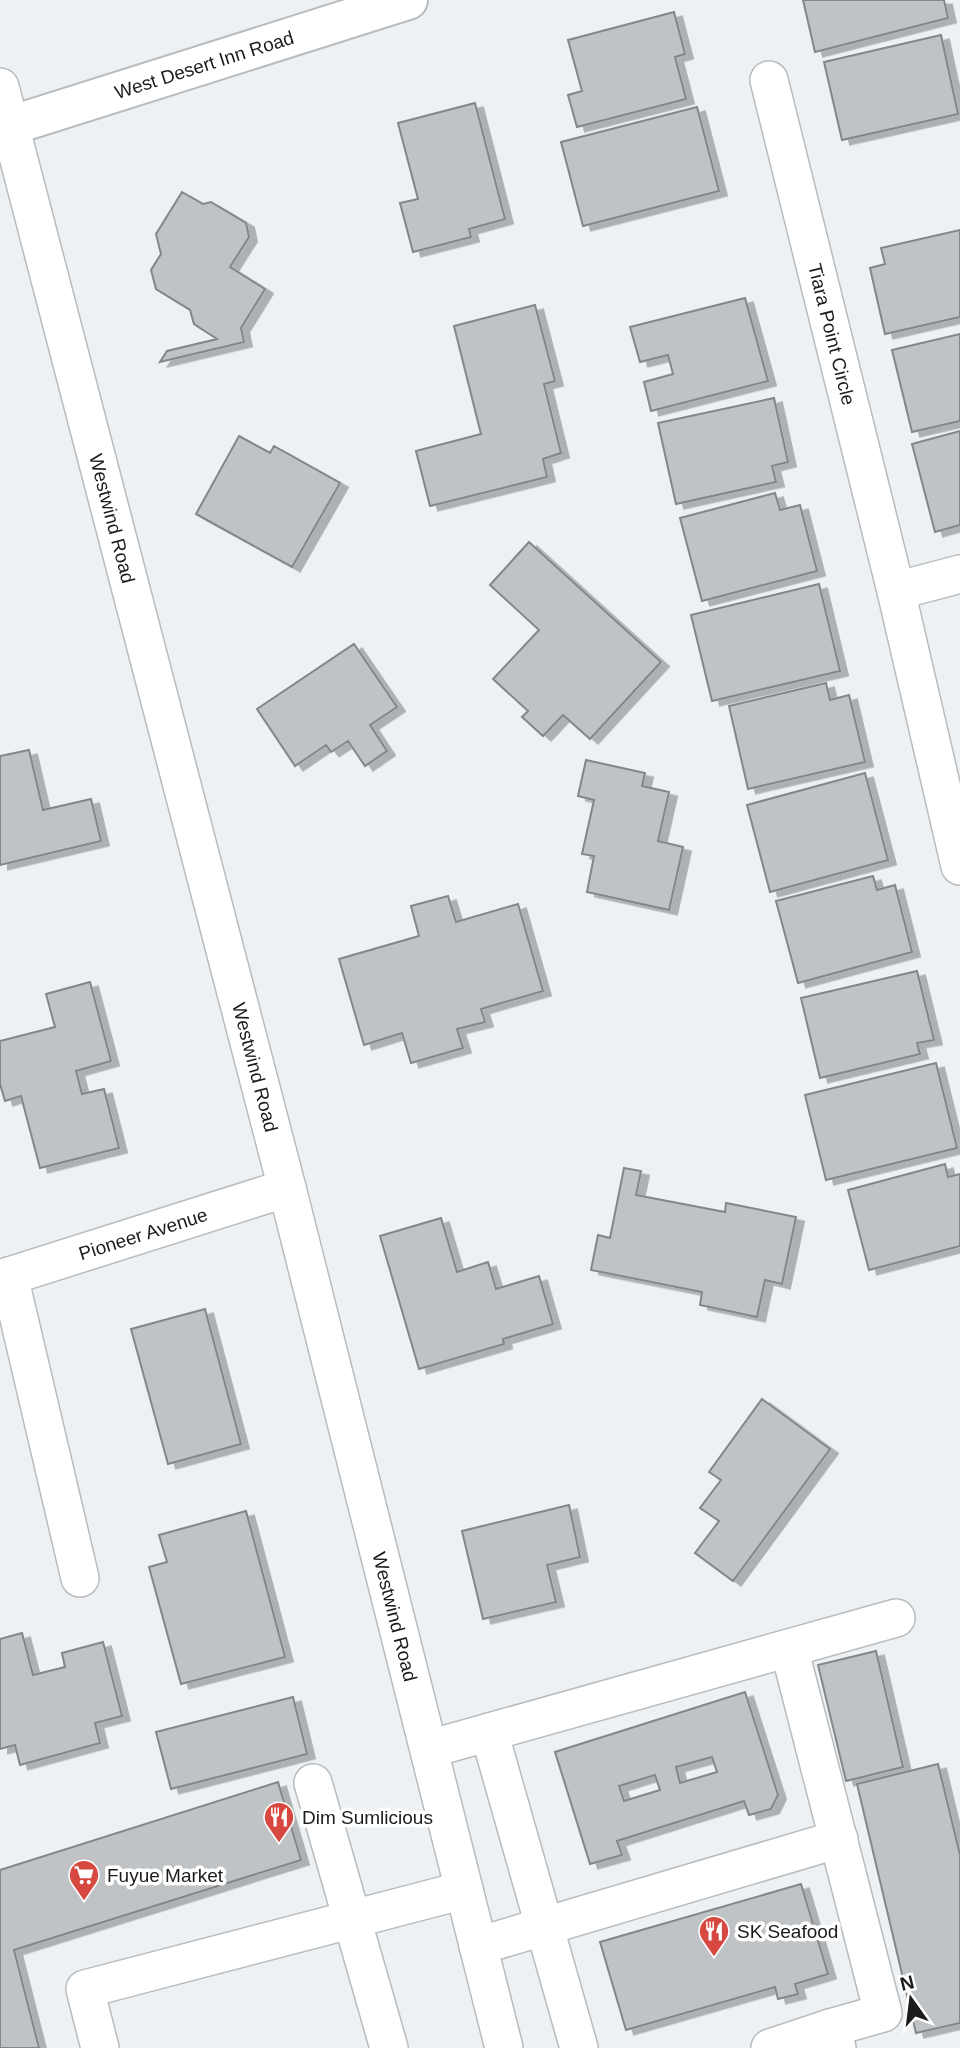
<svg xmlns="http://www.w3.org/2000/svg" width="960" height="2048" font-family="Helvetica,sans-serif">
<defs>
<filter id="shadow"><feDropShadow dx="8" dy="4.5" stdDeviation="0" flood-color="#0004"/></filter>
</defs>
<rect width="100%" height="100%" fill="#edf1f4"/>
<!-- building -->
<path fill="#bfc3c6" stroke="#838789" stroke-width="2" fill-rule="evenodd" filter="url(#shadow)" d="M 803,0 L 944,0 L 948,18 L 815,52 Z
M 674,12 L 685,54 L 675,57 L 686,99 L 577,127 L 568,95 L 582,91 L 568,40 Z
M 941,35 L 958,114 L 842,140 L 824,62 Z
M 475,103 L 505,219 L 469,229 L 471,237 L 413,252 L 400,203 L 418,199 L 398,123 Z
M 697,107 L 719,191 L 583,226 L 561,142 Z
M 182,192 L 203,204 L 211,202 L 246,223 L 249,237 L 230,267 L 265,289 L 241,328 L 244,342 L 160,362 L 167,351 L 217,339 L 194,324 L 190,310 L 156,289 L 151,270 L 161,254 L 156,234 Z
M 960,230 L 960,317 L 885,334 L 870,268 L 885,264 L 881,248 Z
M 745,298 L 768,381 L 651,411 L 644,382 L 673,374 L 668,355 L 640,362 L 630,327 Z
M 535,305 L 555,381 L 544,384 L 561,453 L 543,459 L 547,477 L 430,506 L 416,451 L 481,434 L 454,326 Z
M 960,334 L 960,421 L 912,432 L 892,350 Z
M 774,398 L 788,462 L 772,466 L 776,482 L 676,504 L 658,423 Z
M 960,431 L 960,525 L 935,532 L 912,444 Z
M 239,436 L 270,453 L 274,446 L 340,483 L 292,567 L 196,514 Z
M 775,493 L 780,510 L 800,505 L 817,571 L 702,601 L 680,518 Z
M 529,542 L 661,662 L 590,739 L 563,715 L 543,736 L 522,717 L 528,711 L 493,679 L 539,630 L 490,585 Z
M 819,584 L 840,671 L 712,701 L 691,615 Z
M 354,644 L 397,707 L 370,725 L 387,751 L 365,766 L 348,741 L 331,752 L 326,745 L 295,766 L 257,709 Z
M 826,683 L 830,700 L 849,695 L 865,762 L 748,789 L 729,706 Z
M 29,750 L 43,810 L 91,799 L 101,841 L 0,865 L 0,756 Z
M 586,760 L 645,773 L 642,786 L 669,792 L 658,841 L 683,847 L 669,910 L 587,892 L 594,856 L 582,854 L 594,800 L 578,796 Z
M 865,773 L 888,860 L 770,892 L 747,805 Z
M 873,876 L 877,890 L 895,885 L 912,952 L 798,983 L 776,901 Z
M 448,896 L 456,922 L 518,904 L 543,991 L 481,1009 L 485,1022 L 457,1029 L 463,1048 L 411,1063 L 402,1033 L 364,1045 L 339,959 L 419,936 L 411,906 Z
M 917,971 L 934,1040 L 917,1043 L 920,1054 L 820,1078 L 801,998 Z
M 90,982 L 111,1061 L 76,1071 L 82,1094 L 104,1089 L 119,1148 L 40,1168 L 21,1096 L 5,1101 L 0,1084 L 0,1041 L 55,1027 L 46,994 Z
M 936,1063 L 957,1148 L 826,1180 L 805,1095 Z
M 945,1164 L 948,1177 L 960,1174 L 960,1246 L 869,1270 L 848,1190 Z
M 624,1168 L 641,1171 L 636,1195 L 725,1212 L 726,1203 L 796,1217 L 782,1284 L 765,1280 L 757,1317 L 700,1305 L 702,1292 L 591,1270 L 598,1235 L 610,1238 Z
M 441,1218 L 457,1272 L 488,1262 L 496,1289 L 539,1276 L 553,1324 L 503,1339 L 504,1344 L 419,1369 L 380,1236 Z
M 205,1309 L 241,1444 L 168,1464 L 131,1329 Z
M 762,1399 L 830,1449 L 733,1581 L 695,1553 L 719,1521 L 700,1508 L 721,1480 L 709,1472 Z
M 569,1505 L 580,1557 L 547,1565 L 556,1602 L 483,1619 L 462,1531 Z
M 246,1511 L 285,1657 L 181,1684 L 149,1567 L 167,1562 L 159,1535 Z
M 22,1633 L 33,1675 L 65,1667 L 62,1653 L 103,1642 L 122,1716 L 95,1723 L 100,1743 L 20,1765 L 15,1745 L 0,1749 L 0,1639 Z
M 876,1651 L 903,1767 L 846,1781 L 818,1665 Z
M 745,1692 L 778,1795 L 771,1809 L 749,1815 L 744,1801 L 617,1841 L 622,1855 L 590,1864 L 555,1752 ZM 712,1757 L 717,1772 L 680,1783 L 676,1767 ZM 655,1775 L 660,1790 L 624,1801 L 619,1786 Z
M 293,1697 L 307,1754 L 171,1789 L 156,1732 Z
M 938,1764 L 960,1855 L 960,2023 L 916,2033 L 857,1784 Z
M 278,1782 L 301,1860 L 14,1950 L 39,2048 L 0,2048 L 0,1870 Z
M 801,1884 L 828,1974 L 795,1984 L 798,1994 L 778,1999 L 775,1987 L 626,2030 L 600,1942 Z"/>
<g fill="none" stroke-linecap="round" stroke-linejoin="round">
<!-- minor casing -->
<g stroke="#b8bcbf" stroke-width="40">
<g id="minor">
<path id="s1" d="M 769,80 L 896,591 L 960,866"/>
<path id="s2" d="M 0,87 L 287,1188 L 504,2048"/>
<path d="M 896,591 L 960,574"/>
<path d="M 9,1276 L 80,1578"/>
<path id="s3" d="M 0,1279 L 287,1188"/>
<path d="M 789,1648 L 883,2013 L 830,2028 L 837,2048"/>
<path d="M 489,1732 L 579,2048"/>
<path d="M 429,1749 L 896,1618"/>
<path d="M 313,1783 L 389,2048"/>
<path d="M 478,1946 L 839,1839"/>
<path d="M 100,2048 L 85,1989 L 464,1890"/>
<path d="M 770,2048 L 830,2028"/>
</g>
</g>
<!-- major casing -->
<g stroke="#b8bcbf" stroke-width="42">
<g id="major">
<path id="s4" d="M 0,129 L 408,0"/>
</g>
</g>
<!-- minor -->
<use href="#minor" stroke="#fff" stroke-width="37"/>
<!-- major -->
<use href="#major" stroke="#fff" stroke-width="38"/>
</g>
<!-- icons -->
<defs>
<g id="restaurant-pin" transform="scale(1.575)"><path d="M0 17L-7.5 6A9.5 9.5 0 1 1 7.5 6Z" fill="#d64840" stroke="#fff"/><path d="M-5-6h1v4h1v-4h1v4h1v-4h1v5L-1.5 .5V6h-2V.5L-5-1ZM5-6V6H3V1.5H1.5Q1.5-4 5-6Z" fill="#fff"/></g>
<g id="supermarket-pin" transform="scale(1.575)"><path d="M0 17L-7.5 6A9.5 9.5 0 1 1 7.5 6Z" fill="#d64840" stroke="#fff"/><path d="M-6-5.5h2.5l.6 2H6L4.5 2H-2.5L-4.4-4H-6ZM-1.5 3.2a1.3 1.3 0 1 0 .1 0ZM3 3.2a1.3 1.3 0 1 0 .1 0Z" fill="#fff"/></g>
</defs>
<g fill-rule="evenodd">
<use href="#restaurant-pin" x="279" y="1817"/>
<use href="#supermarket-pin" x="84" y="1875"/>
<use href="#restaurant-pin" x="714" y="1931"/>
</g>
<g text-anchor="middle" dominant-baseline="central" stroke-width="7" stroke-linejoin="round" paint-order="stroke">
<!-- street labels -->
<g font-size="19" fill="#1a1c1d" stroke="#fff">
<text stroke="none"><textPath href="#s4" startOffset="214">West Desert Inn Road</textPath></text>
<text stroke="none"><textPath href="#s1" startOffset="262">Tiara Point Circle</textPath></text>
<text stroke="none"><textPath href="#s2" startOffset="446">Westwind Road</textPath></text>
<text stroke="none"><textPath href="#s2" startOffset="1013">Westwind Road</textPath></text>
<text stroke="none"><textPath href="#s3" startOffset="150">Pioneer Avenue</textPath></text>
<text stroke="none"><textPath href="#s2" startOffset="1580">Westwind Road</textPath></text>
</g>
<!-- poi labels -->
<g font-size="19" fill="#1a1c1d" stroke="#fff" text-anchor="start">
<text x="302" y="1817">Dim Sumlicious</text>
<text x="107" y="1875">Fuyue Market</text>
<text x="737" y="1931">SK Seafood</text>
</g>
</g>
<!-- north arrow -->
<g transform="translate(911 1999) rotate(346)" stroke="#ffffff" stroke-width="5" paint-order="stroke">
<path d="M0-5L12 26L0 18L-12 26Z" fill="#1a1c1d"/>
<text y="-10" font-size="19" font-weight="bold" text-anchor="middle" fill="#1a1c1d">N</text>
</g>
</svg>
